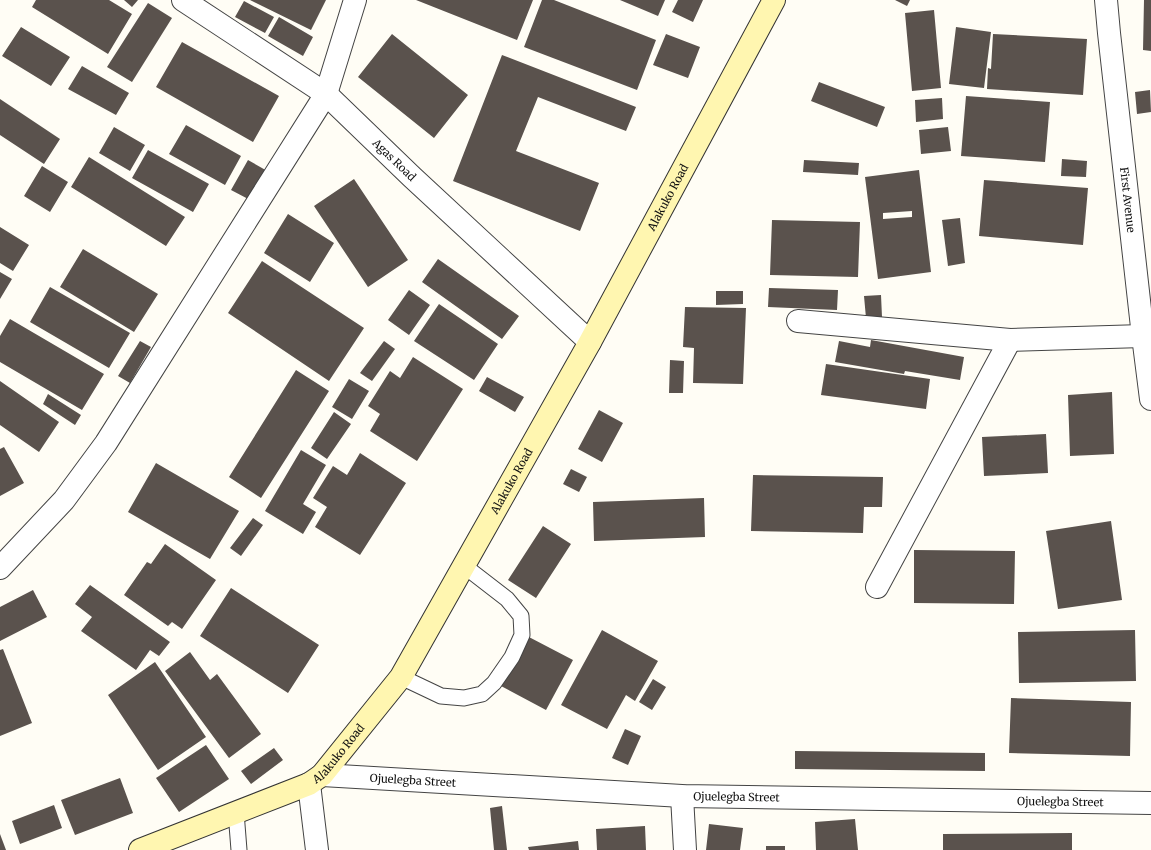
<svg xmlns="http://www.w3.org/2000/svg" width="1151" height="850" font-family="Merriweather,serif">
<rect width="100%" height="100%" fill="#fffdf5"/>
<!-- building -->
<path fill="#5a524d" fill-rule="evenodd" d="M 36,0 L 109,0 L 132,14 L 108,54 L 32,7 Z
M 124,0 L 138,0 L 132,7 Z
M 250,0 L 326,0 L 311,30 Z
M 416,0 L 533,0 L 517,40 Z
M 542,0 L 554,0 L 656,40 L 637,90 L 524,47 Z
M 620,0 L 665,0 L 658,16 Z
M 678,0 L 703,0 L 693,22 L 672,12 Z
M 895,0 L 910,0 L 907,6 Z
M 1144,0 L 1151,0 L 1151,51 L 1143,50 Z
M 244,1 L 274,17 L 265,33 L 235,17 Z
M 148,3 L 172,18 L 132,82 L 107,67 Z
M 934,10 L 941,88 L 912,91 L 905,13 Z
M 279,17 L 313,37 L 303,56 L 268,36 Z
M 21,27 L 70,57 L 51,86 L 2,56 Z
M 956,27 L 991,32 L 984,88 L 949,84 Z
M 392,34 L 468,95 L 434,138 L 358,77 Z
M 666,34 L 700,47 L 688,78 L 653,65 Z
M 993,34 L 1087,39 L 1083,95 L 987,89 L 988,68 L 991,69 Z
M 182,42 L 279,96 L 253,142 L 156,87 Z
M 502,55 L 636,107 L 626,131 L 538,97 L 516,151 L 599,183 L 580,231 L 453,181 Z
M 82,66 L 129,93 L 116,115 L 68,89 Z
M 819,82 L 885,107 L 877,127 L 811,101 Z
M 1150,90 L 1151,112 L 1137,114 L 1135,92 Z
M 966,96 L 1050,102 L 1045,162 L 961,156 Z
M 942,98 L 943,119 L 916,122 L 915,100 Z
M 0,99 L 60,139 L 44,164 L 0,135 Z
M 186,125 L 241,156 L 225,185 L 169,154 Z
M 114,127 L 145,145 L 130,171 L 99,153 Z
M 948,127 L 951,151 L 921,154 L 919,130 Z
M 148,150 L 209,184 L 193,212 L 132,178 Z
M 89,157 L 185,217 L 166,246 L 71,187 Z
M 1062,159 L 1087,161 L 1086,177 L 1061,176 Z
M 248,160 L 269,172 L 252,201 L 231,190 Z
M 804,160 L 859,163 L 858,175 L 803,172 Z
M 42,166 L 68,182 L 50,212 L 24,196 Z
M 919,170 L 931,272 L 878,279 L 865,177 ZM 912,211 L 912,217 L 883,219 L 883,213 Z
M 354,179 L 408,260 L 368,287 L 314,206 Z
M 984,180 L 1088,188 L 1083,245 L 979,236 Z
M 288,214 L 334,243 L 310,282 L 264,253 Z
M 960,218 L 965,263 L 948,266 L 942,220 Z
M 772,220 L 860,222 L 858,277 L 770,275 Z
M 0,227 L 29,245 L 13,271 L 0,263 Z
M 83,249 L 158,294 L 134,332 L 60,287 Z
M 438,259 L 519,316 L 502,339 L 422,282 Z
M 262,261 L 364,328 L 329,381 L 228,313 Z
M 0,272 L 12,279 L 0,299 Z
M 50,287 L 130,333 L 109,368 L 30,322 Z
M 769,288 L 838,290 L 837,310 L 768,307 Z
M 409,290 L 430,305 L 409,335 L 388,320 Z
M 716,291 L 743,291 L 743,304 L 716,305 Z
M 881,295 L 882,317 L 866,318 L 864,296 Z
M 439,304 L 498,344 L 474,380 L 414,341 Z
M 685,307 L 746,308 L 743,384 L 693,383 L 694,348 L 683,347 Z
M 10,319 L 104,374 L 82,410 L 0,362 L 0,336 Z
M 871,340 L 964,357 L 960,380 L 905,371 L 904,374 L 835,362 L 839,341 L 870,347 Z
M 140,341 L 151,347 L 130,383 L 118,376 Z
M 384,341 L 395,349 L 372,381 L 360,373 Z
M 413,357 L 463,389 L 417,461 L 370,431 L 380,414 L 368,406 L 390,371 L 400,378 Z
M 670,360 L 684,361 L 683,393 L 669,393 Z
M 826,364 L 930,379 L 926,409 L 821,395 Z
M 296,370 L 329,391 L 261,498 L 229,477 Z
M 487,377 L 524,397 L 515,412 L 479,391 Z
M 349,379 L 369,391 L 352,419 L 332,407 Z
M 0,381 L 59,422 L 39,452 L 0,425 Z
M 1112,392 L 1114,454 L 1070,456 L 1068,395 Z
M 48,394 L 81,415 L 75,425 L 43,404 Z
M 599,410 L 623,423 L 602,462 L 578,449 Z
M 334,412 L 351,424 L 327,459 L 311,448 Z
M 1046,434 L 1048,473 L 984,476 L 982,437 Z
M 4,447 L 24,483 L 0,496 L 0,449 Z
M 301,450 L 326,465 L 303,504 L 316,512 L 303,534 L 265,511 Z
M 360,453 L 406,483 L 360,555 L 315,527 L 327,507 L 313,498 L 333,466 L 347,475 Z
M 156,463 L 239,511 L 210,559 L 128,512 Z
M 571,469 L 587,477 L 579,492 L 563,484 Z
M 753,475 L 883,477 L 882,507 L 864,507 L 863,533 L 751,531 Z
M 704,498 L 705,537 L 594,541 L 593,502 Z
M 253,518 L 263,525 L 241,556 L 230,548 Z
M 1111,521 L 1122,600 L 1058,609 L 1046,531 Z
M 543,526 L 571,544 L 536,598 L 508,580 Z
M 165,544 L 216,580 L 182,629 L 172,622 L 168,626 L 124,595 L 147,562 L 151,564 Z
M 914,550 L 1015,551 L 1014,604 L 914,603 Z
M 90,585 L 170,642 L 159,656 L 150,650 L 136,670 L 81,631 L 92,617 L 75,604 Z
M 231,588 L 319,645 L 288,693 L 200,636 Z
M 33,590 L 47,617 L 0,641 L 0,607 Z
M 602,630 L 658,661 L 635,701 L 626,695 L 607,729 L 561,705 Z
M 1135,630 L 1136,681 L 1019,683 L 1018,632 Z
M 527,636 L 573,660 L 546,710 L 501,686 Z
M 3,649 L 32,723 L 0,736 L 0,650 Z
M 190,652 L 210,680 L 217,674 L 261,734 L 229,758 L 165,671 Z
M 155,662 L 206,737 L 158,770 L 108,695 Z
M 653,679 L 666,687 L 652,710 L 639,702 Z
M 1011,698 L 1131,702 L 1130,756 L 1009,753 Z
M 625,729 L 641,736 L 628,765 L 612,758 Z
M 206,745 L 229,779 L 179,812 L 156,778 Z
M 274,748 L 283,760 L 251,784 L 241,771 Z
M 795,751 L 985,753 L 985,771 L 795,769 Z
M 120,778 L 133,813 L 75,835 L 61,800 Z
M 54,805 L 62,828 L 20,844 L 12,821 Z
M 502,806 L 507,850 L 494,850 L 490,808 Z
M 855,819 L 858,850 L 816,850 L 815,822 Z
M 709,824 L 743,828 L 740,850 L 706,850 Z
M 645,826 L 646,850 L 597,850 L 596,829 Z
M 1072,833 L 1072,850 L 943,850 L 943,834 Z
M 0,834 L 6,850 L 0,850 Z
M 578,841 L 579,850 L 529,850 L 528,847 Z
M 766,846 L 785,846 L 785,850 L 766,850 Z"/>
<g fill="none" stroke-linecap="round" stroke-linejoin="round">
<!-- lane casing -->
<g stroke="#444" stroke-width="17">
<path id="lane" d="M 401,677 L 441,696 L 464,698 L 482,694 L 494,683 L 512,657 L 522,635 L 521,616 L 507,599 L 463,565
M 236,812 L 239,850"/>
</g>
<!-- street casing -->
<g stroke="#444" stroke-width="24">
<g id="street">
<path id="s1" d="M 183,0 L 326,94 L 412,177 L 590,342"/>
<path id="s2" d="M 1106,0 L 1109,33 L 1143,336 L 1151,399"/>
<path d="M 798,321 L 1010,340 L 1143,336"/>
<path d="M 0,568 L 64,500 L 106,443 L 326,94 L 355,0"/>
<path d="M 877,587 L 1010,340"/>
<path id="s3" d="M 322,775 L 682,796 L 1151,803"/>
<path d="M 309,784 L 317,850"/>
<path d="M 682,796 L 685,850"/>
</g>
</g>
<!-- secondary casing -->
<g stroke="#333" stroke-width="24">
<g id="secondary">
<path id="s4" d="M 140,850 L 309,784 L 322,775 L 401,677 L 590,342 L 774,0"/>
</g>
</g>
<!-- lane -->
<use href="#lane" stroke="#fff" stroke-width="15"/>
<!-- street -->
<use href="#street" stroke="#fff" stroke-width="22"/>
<!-- secondary -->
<use href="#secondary" stroke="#fff6b0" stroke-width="22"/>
</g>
<g text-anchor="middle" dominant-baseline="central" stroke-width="4" stroke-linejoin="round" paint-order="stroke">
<!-- street labels -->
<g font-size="11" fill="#111" stroke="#fff">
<text stroke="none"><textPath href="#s1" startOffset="266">Agas Road</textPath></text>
<text stroke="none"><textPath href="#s4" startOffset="872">Alakuko Road</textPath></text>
<text stroke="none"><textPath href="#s2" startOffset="201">First Avenue</textPath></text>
<text stroke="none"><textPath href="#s4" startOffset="548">Alakuko Road</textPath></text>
<text stroke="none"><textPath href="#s4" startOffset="224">Alakuko Road</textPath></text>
<text stroke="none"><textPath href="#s3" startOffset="91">Ojuelegba Street</textPath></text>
<text stroke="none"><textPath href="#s3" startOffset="415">Ojuelegba Street</textPath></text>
<text stroke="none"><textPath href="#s3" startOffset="739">Ojuelegba Street</textPath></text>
</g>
</g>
</svg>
